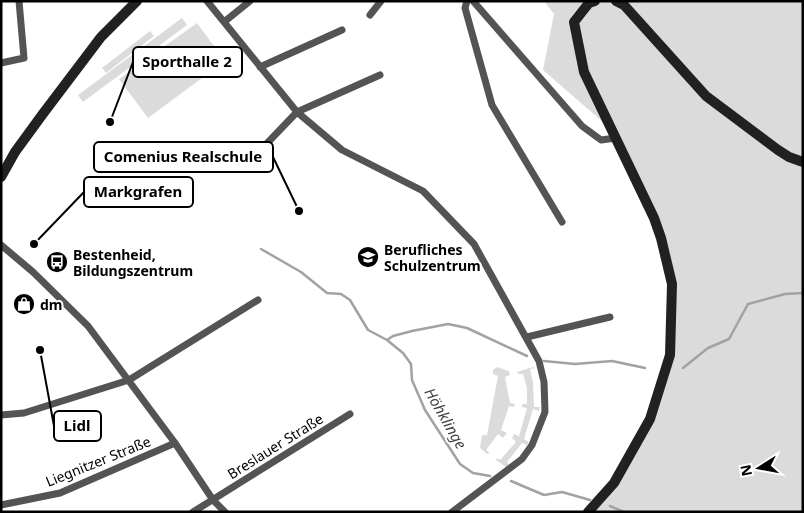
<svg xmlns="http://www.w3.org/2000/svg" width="804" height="513" font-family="'Noto Sans',sans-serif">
<rect width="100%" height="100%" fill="#fff"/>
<!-- green -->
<path fill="#dbdbdb" d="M 544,1 L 803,1 L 803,512 L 592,512 L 614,483 L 650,419 L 670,355 L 672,284 L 661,238 L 611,129 L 543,70 L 554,14 Z
M 182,18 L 187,25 L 83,102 L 78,95 Z
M 197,23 L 225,61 L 148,118 L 119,79 Z
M 150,31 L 154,36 L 106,73 L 102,68 Z
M 497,367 L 509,371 L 510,375 L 505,377 L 510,403 L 515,404 L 514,407 L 509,406 L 501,430 L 507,433 L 503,438 L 498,434 L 486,450 L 490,453 L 487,454 L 480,448 L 482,435 L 487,435 L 498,376 L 493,374 L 493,370 Z
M 533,367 L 535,368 L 530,369 L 533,383 L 534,407 L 540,407 L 539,411 L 533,409 L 524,439 L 529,442 L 527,445 L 522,443 L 507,462 L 510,466 L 506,467 L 496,460 L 497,458 L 500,460 L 516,442 L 512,438 L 514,434 L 519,436 L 527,408 L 522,407 L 522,404 L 527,404 L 527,388 L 523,374 L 518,374 L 517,372 Z"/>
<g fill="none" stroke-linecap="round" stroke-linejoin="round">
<!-- stream -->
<path stroke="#a2a2a2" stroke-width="2.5" d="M 261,249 L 301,272 L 327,293 L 341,294 L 350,300 L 368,330 L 387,340 L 403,353 L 411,364 L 412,380 L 425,410 L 460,464 L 473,473 L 490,476
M 387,340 L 393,336 L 412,331 L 448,324 L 467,328 L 527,356
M 544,361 L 575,364 L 612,361 L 645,368
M 683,368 L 708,348 L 729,339 L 748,304 L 785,294 L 803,293
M 511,481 L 544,495 L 562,492 L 590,500
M 610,506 L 624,512"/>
<!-- street -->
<path stroke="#545454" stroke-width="7" d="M 207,1 L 297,112 L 342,150 L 423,191 L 474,244 L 539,361 L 544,382 L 545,412 L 532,445 L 522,459 L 452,512
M 467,1 L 465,8 L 492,105 L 562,222
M 473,1 L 582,126 L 601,140 L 616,138
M 370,15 L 381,1
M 224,22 L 250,1
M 1,63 L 24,58 L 19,1
M 260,67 L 342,30
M 251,160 L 297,112 L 380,75
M 1,245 L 33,272 L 88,326 L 175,443 L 213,500 L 225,512
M 527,337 L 610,317
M 1,415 L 24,413 L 129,380 L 258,300
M 1,505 L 60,493 L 175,443
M 193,512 L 350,414"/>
<!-- secondary -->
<path stroke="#212121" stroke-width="10" d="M 616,1 L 624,5 L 706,96 L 778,150 L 789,157 L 803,162
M 1,177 L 15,152 L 42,115 L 101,37 L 137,1
M 588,512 L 614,483 L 650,419 L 670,355 L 672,284 L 661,238 L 654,218 L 584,72 L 574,22 L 589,3 L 595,1"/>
</g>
<!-- icons -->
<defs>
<g id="school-disc" transform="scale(1.125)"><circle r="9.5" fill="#000" stroke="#fff"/><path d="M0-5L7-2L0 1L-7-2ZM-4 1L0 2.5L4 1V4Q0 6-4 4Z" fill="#fff"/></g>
<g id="bus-disc" transform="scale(1.125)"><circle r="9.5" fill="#000" stroke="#fff"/><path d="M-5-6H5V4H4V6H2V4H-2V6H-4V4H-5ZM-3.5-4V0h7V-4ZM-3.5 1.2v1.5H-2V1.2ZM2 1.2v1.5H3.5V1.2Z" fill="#fff"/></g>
<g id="shop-disc" transform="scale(1.125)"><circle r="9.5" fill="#000" stroke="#fff"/><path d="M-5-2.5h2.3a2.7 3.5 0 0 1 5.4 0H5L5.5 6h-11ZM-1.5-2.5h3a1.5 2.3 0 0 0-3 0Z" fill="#fff"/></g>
</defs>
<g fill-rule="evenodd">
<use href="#school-disc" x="368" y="257"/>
<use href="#bus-disc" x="57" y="262"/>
<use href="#shop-disc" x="24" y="304"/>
</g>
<g text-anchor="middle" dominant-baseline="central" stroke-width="4" stroke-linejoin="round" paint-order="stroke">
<!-- poi labels -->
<g font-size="14" font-weight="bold" fill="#000" stroke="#fff" text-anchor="start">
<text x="384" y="249">Berufliches<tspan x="384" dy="16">Schulzentrum</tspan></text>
<text x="73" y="254">Bestenheid,<tspan x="73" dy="16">Bildungszentrum</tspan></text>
<text x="40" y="304">dm</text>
</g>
<!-- street labels -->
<g font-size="14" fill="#000" stroke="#fff">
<text transform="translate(275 446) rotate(-32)">Breslauer Straße</text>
<text transform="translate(98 461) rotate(-22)">Liegnitzer Straße</text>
</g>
<!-- water labels -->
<g font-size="15" font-style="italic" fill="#434343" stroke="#fff">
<text transform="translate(446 418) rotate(60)">Höhklinge</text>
</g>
</g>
<!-- callouts -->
<path fill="none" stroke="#000" stroke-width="2" d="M110 122L133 62M299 211L273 157M34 244L84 192M40 350L54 426"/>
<g fill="#000" stroke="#fff" stroke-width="2">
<circle cx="110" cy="122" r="5"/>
<circle cx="299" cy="211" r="5"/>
<circle cx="34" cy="244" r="5"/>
<circle cx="40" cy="350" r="5"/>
</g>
<g fill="#fff" stroke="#000" stroke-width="2">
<rect x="133" y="47" width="109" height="30" rx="5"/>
<rect x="94" y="142" width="179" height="30" rx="5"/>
<rect x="84" y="177" width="109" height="30" rx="5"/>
<rect x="54" y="411" width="47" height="30" rx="5"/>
</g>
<g font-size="15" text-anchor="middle" font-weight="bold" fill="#000">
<text x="187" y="67">Sporthalle 2</text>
<text x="183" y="162">Comenius Realschule</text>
<text x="138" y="197">Markgrafen</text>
<text x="77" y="431">Lidl</text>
</g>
<!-- border -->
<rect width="804" height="513" fill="none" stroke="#000000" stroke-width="5"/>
<!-- north arrow -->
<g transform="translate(759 468) rotate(259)" stroke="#ffffff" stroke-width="4" paint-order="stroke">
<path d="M0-4L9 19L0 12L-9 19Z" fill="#000000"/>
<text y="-8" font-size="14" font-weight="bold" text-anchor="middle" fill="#000000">N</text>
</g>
</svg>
